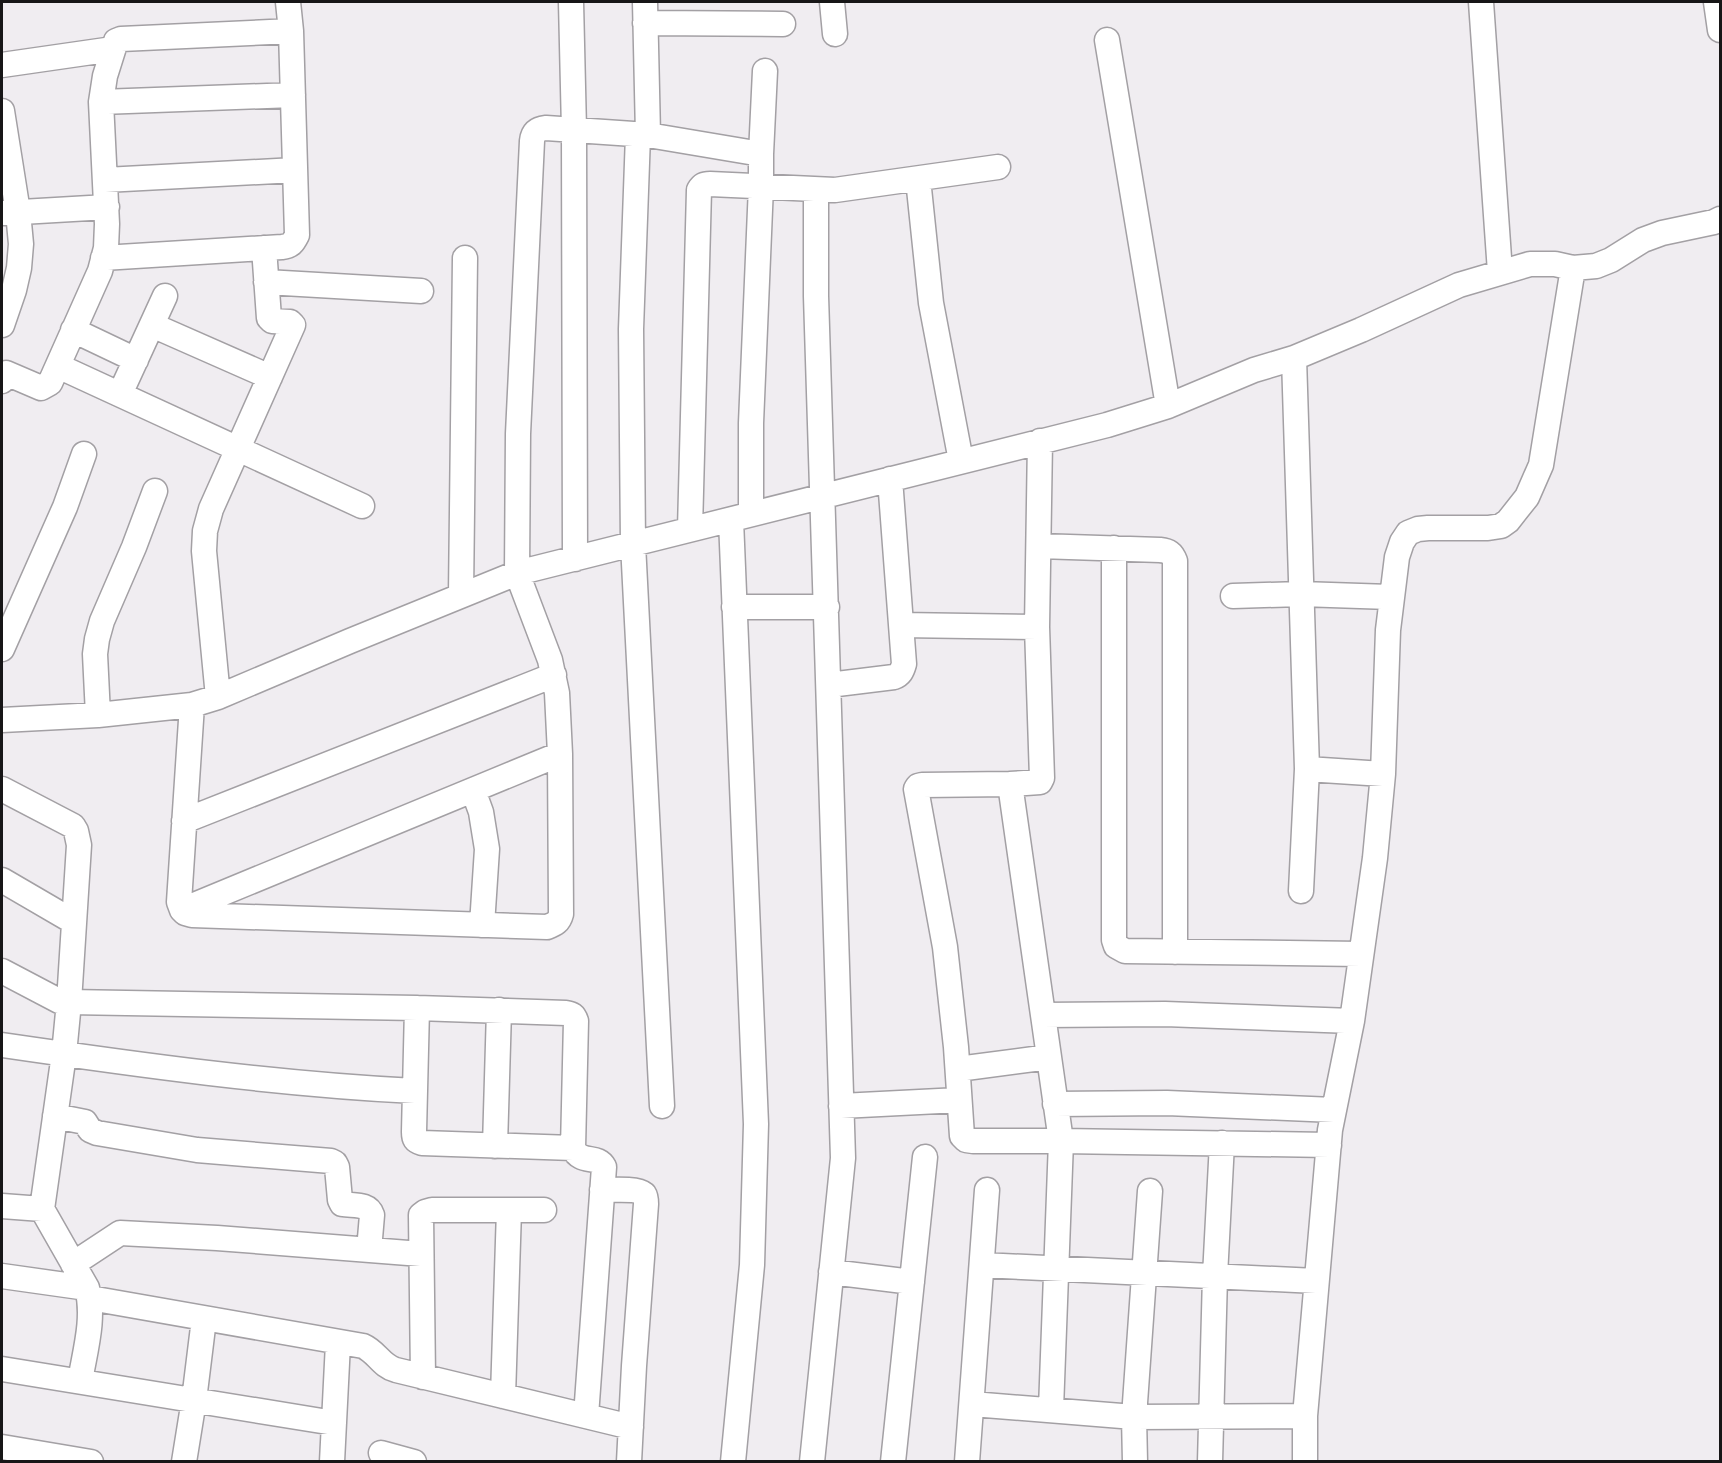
<svg xmlns="http://www.w3.org/2000/svg" width="1722" height="1463" font-family="Quicksand,sans-serif">
<rect width="100%" height="100%" fill="#f0edf1"/>
<g fill="none" stroke-linecap="round" stroke-linejoin="round">
<!-- minor casing -->
<g stroke="#a3a0a4" stroke-width="27">
<path id="minor" d="M 571,2 L 574,130 L 575,559
M 645,2 L 648,135
M 832,2 L 835,34
M 1481,2 L 1500,272
M 1716,2 L 1720,30
M 645,23 L 783,24
M 1107,40 L 1168,406
M 2,65 L 113,49
M 101,102 L 293,95
M 2,111 L 18,212 L 21,244 L 19,268 L 14,290 L 2,325
M 638,135 L 631,329 L 633,544 L 662,1106
M 761,154 L 765,71
M 918,179 L 931,303 L 961,461
M 105,180 L 295,170
M 4,213 L 107,207
M 103,258 L 282,247 C 291,246 293,243 297,235 L 291,31 L 288,2
M 266,282 L 421,291
M 152,325 L 270,377
M 73,330 L 136,360
M 1294,358 L 1307,769 L 1383,774
M 58,366 L 362,506
M 2,381 L 6,373 L 41,388 L 50,383 L 100,271 L 106,248 L 107,224 L 101,102 L 105,76 L 116,41 L 121,39 L 291,31
M 120,394 L 165,296
M 1040,441 L 1037,627 L 1042,778 L 1040,782 L 1010,784 L 1061,1141 L 1051,1409
M 731,520 L 756,1124 L 752,1265 L 733,1462
M 690,529 L 699,190 C 702,185 704,184 710,184 L 835,190 L 998,167
M 1039,546 L 1160,550 C 1169,551 1172,553 1175,561 L 1175,952
M 1114,548 L 1114,940 L 1116,946 L 1125,951 L 1361,954
M 461,595 L 465,258
M 1233,596 L 1301,594 L 1390,597
M 734,607 L 827,607
M 901,625 L 1037,627
M 2,649 L 65,507 L 84,454
M 829,685 L 894,677 C 900,675 902,671 904,664 L 890,479
M 218,697 L 204,551 L 205,531 L 211,509 L 293,325 L 290,322 L 272,321 L 269,318 L 264,248
M 192,705 L 179,902 L 182,910 L 560,754
M 98,715 L 95,654 L 97,639 L 102,621 L 134,547 L 155,491
M 2,720 L 98,715 L 192,705 L 218,697 L 350,641 L 517,573 L 1107,425 L 1168,406 L 1254,370 L 1294,358 L 1361,330 L 1459,285 L 1530,264 L 1555,264 L 1573,268 L 1596,266 L 1611,260 L 1643,240 L 1662,233 L 1714,222 L 1720,219
M 1010,784 L 922,785 L 918,786 L 916,789 L 945,947 L 956,1047 L 962,1136 L 966,1140 L 973,1141 L 1061,1141 L 1329,1145
M 2,789 L 73,826 L 76,831 L 79,845 L 69,1002 L 64,1054 L 42,1209 L 87,1288 C 95,1318 85,1351 80,1381
M 473,790 L 481,812 L 487,849 L 482,925
M 184,821 L 554,675
M 2,880 L 74,922
M 1301,891 L 1307,769
M 182,910 L 185,913 L 192,915 L 547,927 C 555,924 559,922 561,914 L 560,754 L 557,693 L 550,660 L 517,573 L 518,434 L 532,141 C 533,132 537,129 546,128 L 648,135 L 761,154 L 761,186 L 751,423 L 751,514
M 2,971 L 59,1001 L 69,1002 L 417,1008 L 566,1013 C 572,1014 574,1015 576,1021 L 573,1148 C 581,1165 597,1154 604,1167 L 586,1416
M 417,1008 L 414,1132 C 414,1139 415,1141 422,1143 L 573,1148
M 1043,1015 L 1165,1014 L 1352,1021
M 2,1045 C 139,1065 276,1084 415,1091
M 958,1069 L 1049,1057
M 1055,1104 L 1167,1103 L 1334,1110
M 841,1106 L 959,1100
M 55,1116 L 85,1122 L 90,1130 L 97,1133 L 197,1150 L 331,1161 L 335,1163 L 337,1167 L 340,1200 L 342,1204 C 354,1206 368,1203 372,1215 L 369,1250
M 495,1146 L 499,1010
M 602,1190 C 612,1190 637,1188 644,1194 C 646,1197 646,1200 646,1204 L 634,1366 L 629,1462
M 2,1206 L 42,1209
M 73,1264 L 120,1233 L 217,1238 L 421,1254
M 982,1265 L 1316,1281
M 831,1272 L 912,1282
M 2,1276 L 87,1288
M 90,1298 L 363,1346 C 377,1352 381,1366 396,1370 L 631,1427
M 2,1369 L 334,1423
M 423,1377 L 421,1215 L 425,1212 L 432,1210 L 544,1210
M 503,1396 L 509,1210
M 972,1404 L 1134,1417 L 1305,1416
M 2,1447 L 91,1462
M 381,1453 L 414,1462
M 184,1462 L 194,1400 L 204,1319
M 332,1462 L 338,1343
M 812,1462 L 843,1158 L 816,296 L 816,190
M 893,1462 L 925,1157
M 967,1462 L 987,1190
M 1135,1462 L 1134,1417 L 1150,1191
M 1210,1462 L 1215,1276 L 1222,1143
M 1305,1462 L 1305,1416 L 1330,1130 L 1352,1021 L 1375,858 L 1383,774 L 1388,630 L 1397,557 L 1402,542 L 1408,533 L 1418,529 L 1428,528 L 1488,528 L 1501,526 L 1508,521 L 1527,497 L 1541,465 L 1573,268"/>
</g>
<!-- minor -->
<use href="#minor" stroke="#fff" stroke-width="24"/>
</g>
<!-- border -->
<rect width="1722" height="1463" fill="none" stroke="#171617" stroke-width="6"/>
</svg>
